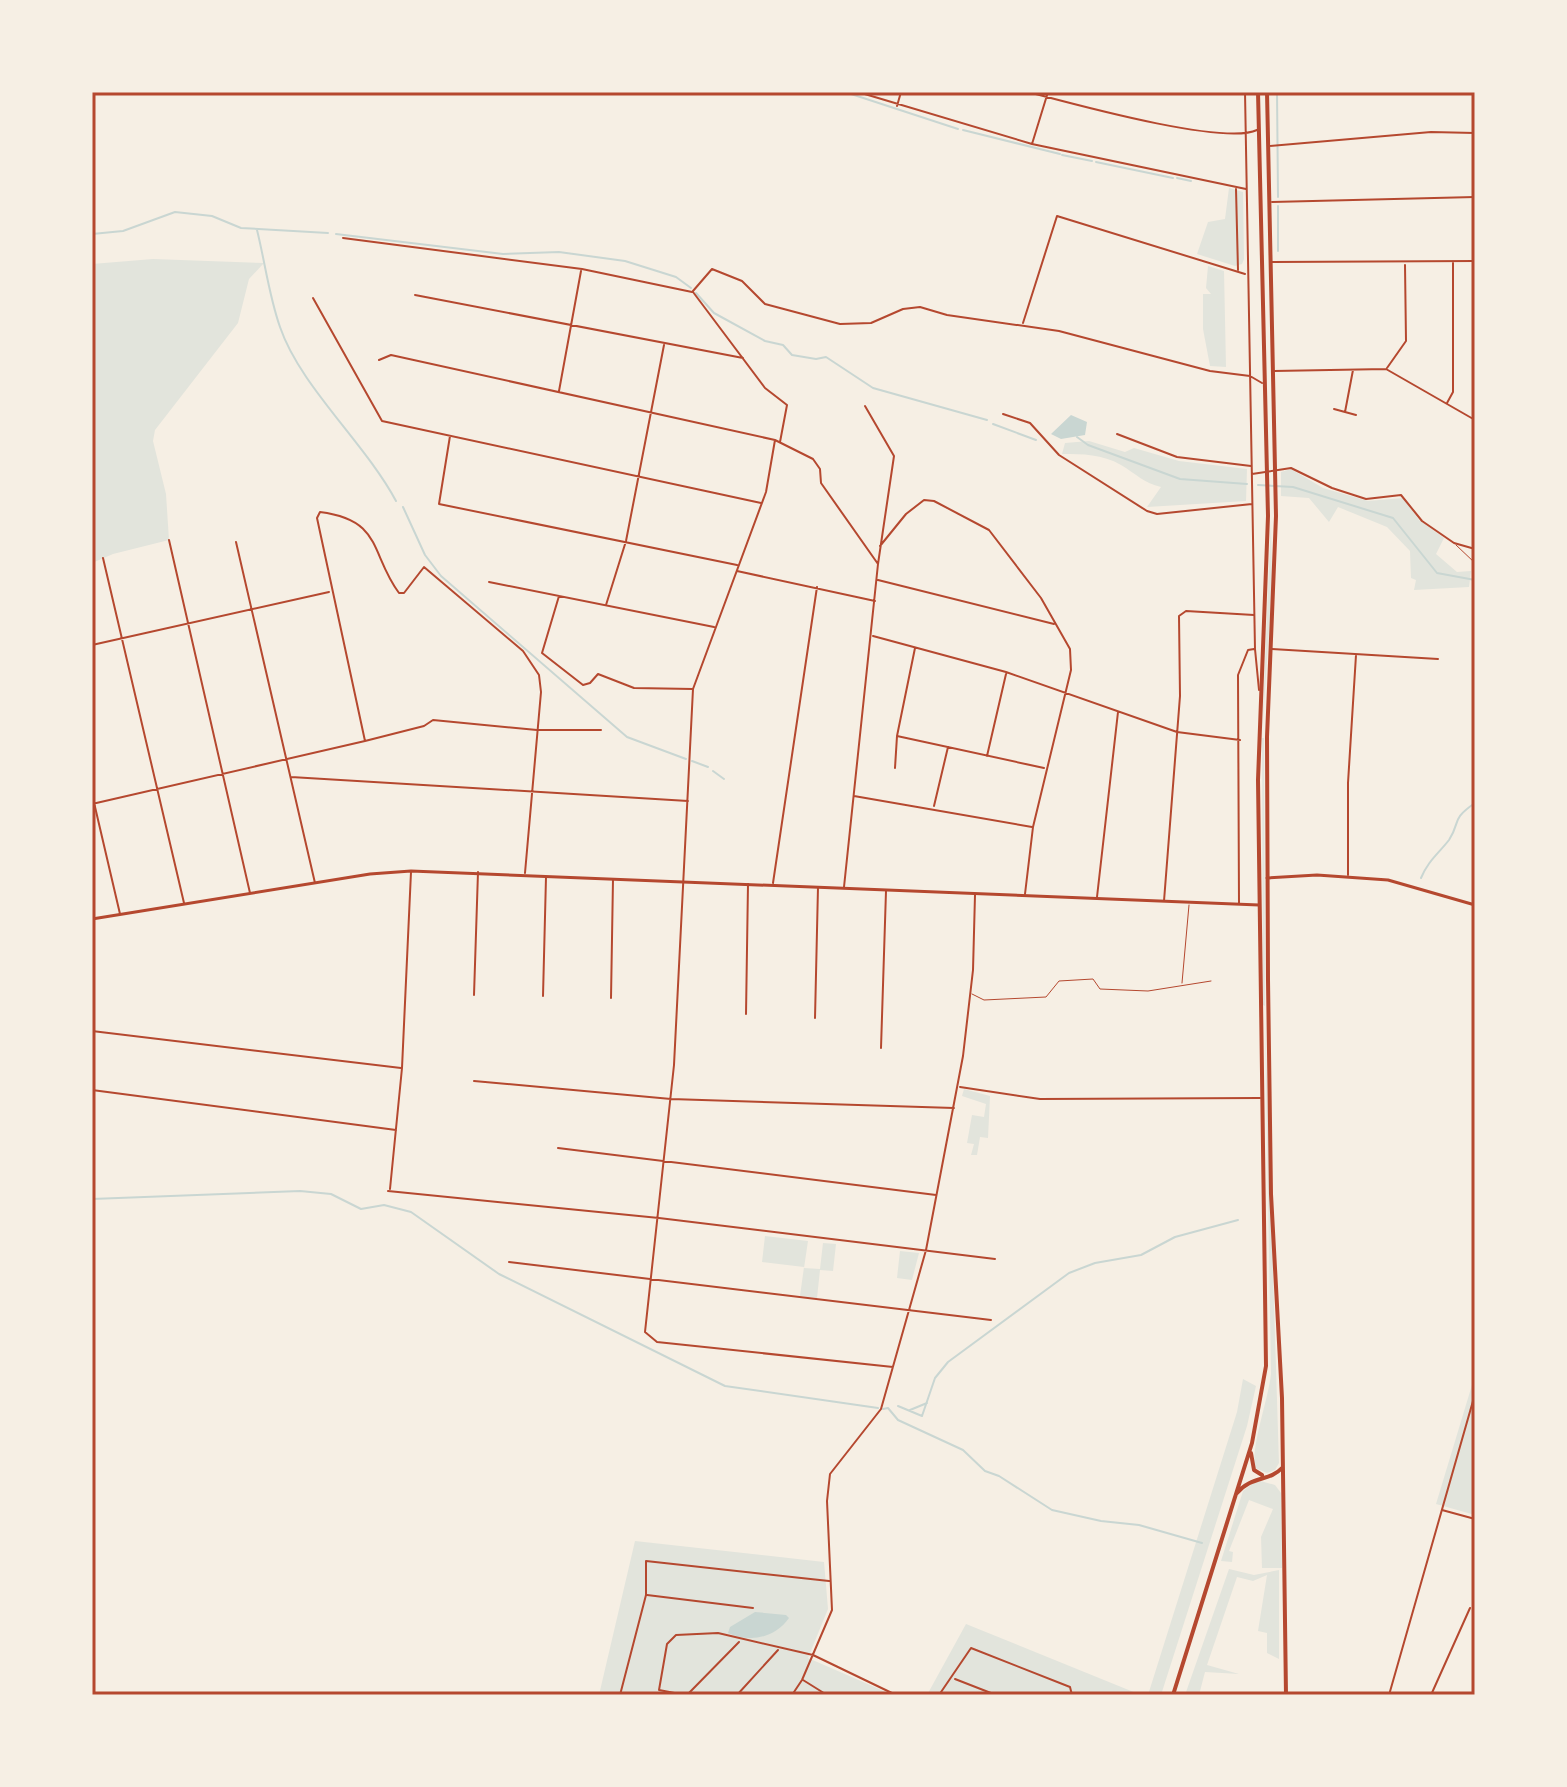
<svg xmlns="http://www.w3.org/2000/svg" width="1567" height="1787" font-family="'Open Sans',sans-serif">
<rect width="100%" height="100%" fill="#f6efe4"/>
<!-- green -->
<path fill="#e2e4dc" d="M 1229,188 L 1243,192 L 1244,259 L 1242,264 L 1235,266 L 1197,254 L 1208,222 L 1225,219 Z
M 153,259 L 264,263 L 249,279 L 238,323 L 155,430 L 153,441 L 166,494 L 169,540 L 113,554 L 92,563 L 92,264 Z
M 1208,266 L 1224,271 L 1226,367 L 1210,366 L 1203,329 L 1203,294 L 1211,294 L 1206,288 Z
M 1089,441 L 1125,452 L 1134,448 L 1179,461 L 1247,469 L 1246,501 L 1147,507 L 1161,487 C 1144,483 1136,474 1121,465 C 1102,454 1083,454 1062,454 L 1065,443 Z
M 1291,469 L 1323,488 L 1368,501 L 1403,498 L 1419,520 L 1444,538 L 1436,554 L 1457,572 L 1471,571 L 1469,587 L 1414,590 L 1416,580 L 1411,578 L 1410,551 L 1387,527 L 1338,507 L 1329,522 L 1309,498 L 1281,496 L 1281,472 Z
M 1271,519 L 1272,585 L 1262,736 Z
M 1262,738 L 1264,738 L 1265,1006 L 1263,1005 Z
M 1265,1017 L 1279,1463 L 1275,1470 L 1267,1473 L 1255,1468 C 1251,1445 1268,1401 1271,1374 Z
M 964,1089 L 990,1096 L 988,1138 L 980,1137 L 977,1155 L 971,1155 L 974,1144 L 967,1143 L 972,1115 L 984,1117 L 986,1104 L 962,1096 Z
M 765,1236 L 808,1241 L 804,1268 L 820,1269 L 823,1243 L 836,1244 L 833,1271 L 820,1270 L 817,1298 L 800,1296 L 804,1267 L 762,1262 Z
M 900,1251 L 919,1253 L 912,1280 L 897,1278 Z
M 1475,1375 L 1475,1515 L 1436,1504 Z
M 1243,1379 L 1256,1386 L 1247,1426 L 1161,1695 L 1148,1695 L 1237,1412 Z
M 1257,1480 L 1275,1485 L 1281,1493 L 1282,1568 L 1262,1568 L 1261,1537 L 1273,1509 L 1249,1500 L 1229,1551 L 1233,1552 L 1232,1562 L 1221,1561 L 1243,1491 Z
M 635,1541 L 824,1562 L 828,1609 L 808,1658 L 893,1695 L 599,1695 Z
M 1229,1569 L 1254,1575 L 1279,1570 L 1279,1659 L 1267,1653 L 1267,1633 L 1258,1631 L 1267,1575 L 1253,1581 L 1237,1577 L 1207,1665 L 1239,1674 L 1205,1672 L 1199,1695 L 1185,1695 Z
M 966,1624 L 1136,1693 L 1136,1695 L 927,1695 Z"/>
<!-- water -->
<path fill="#c9d6d2" d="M 1071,415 L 1087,422 L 1085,435 L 1061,439 L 1051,434 Z
M 755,1612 L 786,1615 L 789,1618 C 775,1638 750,1643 728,1633 L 730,1627 Z"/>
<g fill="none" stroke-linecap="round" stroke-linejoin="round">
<!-- stream -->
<path stroke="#c9d6d2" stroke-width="2" d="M 845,92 L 958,129
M 1277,92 L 1278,197
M 963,130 L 1060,154
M 1062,155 L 1092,161
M 1096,162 L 1173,178
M 1177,178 L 1191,181
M 257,230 C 265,262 269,296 280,327 C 300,386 365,443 396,501
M 92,234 L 123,231 L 175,212 L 212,216 L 241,228 L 328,233
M 336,234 L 503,254 L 559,252 L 625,261 L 676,277 L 691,288
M 1278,251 L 1278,206
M 696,293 L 714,313 L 765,341 L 783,345 L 792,355 L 816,359 L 826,357 L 873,388 L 987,420
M 993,424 L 1036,440
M 1077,437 L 1088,445 L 1180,479 L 1247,484
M 1258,485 L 1293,487 L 1393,518 L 1437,573 L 1475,580
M 403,507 L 425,555 L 441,576 L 627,737 L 686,759
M 692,761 L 708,767
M 713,771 L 724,779
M 1421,878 C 1428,861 1438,854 1449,840 C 1461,822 1450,820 1475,803
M 92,1199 L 300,1191 L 331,1194 L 361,1209 L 384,1205 L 411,1212 L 499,1274 L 725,1386 L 878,1408
M 898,1406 L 922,1416 L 935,1378 L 948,1362 L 1069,1273 L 1095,1263 L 1141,1255 L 1175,1237 L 1238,1220
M 883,1409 L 888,1408 L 898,1420 L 963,1450 L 985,1471 L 999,1476 L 1052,1510 L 1101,1521 L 1139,1525 L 1202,1543
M 910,1410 L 927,1403"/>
<!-- service -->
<path stroke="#b5482f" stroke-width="1" d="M 1456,545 L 1475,563
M 1182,983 L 1189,905
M 972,994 L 984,1000 L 1046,997 L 1059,981 L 1093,979 L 1100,989 L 1148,991 L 1211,981"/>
<!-- pedestrian -->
<path stroke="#b5482f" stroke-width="2" d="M 1236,189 L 1238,270"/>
<!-- minor -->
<path stroke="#b5482f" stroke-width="2" d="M 858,92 L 1032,144 L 1246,189
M 1028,92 C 1070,103 1224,146 1257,130
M 1245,92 L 1255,649 L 1259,690
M 897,106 L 901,92
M 1032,144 L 1048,92
M 1269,146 L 1431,132 L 1475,133
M 1272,202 L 1475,197
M 343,238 L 582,269 L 692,292
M 1272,262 L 1475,261
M 693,291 L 712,269 L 742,281 L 765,304 L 840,324 L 871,323 L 903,309 L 920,307 L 947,315 L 1059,331 L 1210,371 L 1250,376 L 1262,383
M 693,292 L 765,388 L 787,405 L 780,442
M 415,295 L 743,358
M 313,298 L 382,421 L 761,503
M 1023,323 L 1057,216 L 1245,274
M 379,360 L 391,355 L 775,440 L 813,459 L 820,469 L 821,483 L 878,564
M 1387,368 L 1406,341 L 1405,265
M 1274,371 L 1386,369 L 1475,420
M 559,391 L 581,271
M 1447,403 L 1453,392 L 1453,263
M 1334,409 L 1356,415
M 1345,412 L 1353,370
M 1003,414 L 1030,423 L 1059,455 L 1147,511 L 1157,514 L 1252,504
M 1117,434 L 1177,457 L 1251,466
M 450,436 L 439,504 L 737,565
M 775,440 L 766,492 L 693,689 L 674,1065 L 645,1332 L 657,1342 L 893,1367
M 1252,474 L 1291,468 L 1332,488 L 1366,499 L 1401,495 L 1422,521 L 1454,543 L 1475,549
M 169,540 L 250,893
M 236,542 L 315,883
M 880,546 L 906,514 L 924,500 L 934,501 L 989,530 L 1041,598 L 1070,649 L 1071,670 L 1033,827 L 1025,894
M 103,558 L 184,903
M 737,571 L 875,601
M 878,580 L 1054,624
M 489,582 L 714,627
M 559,596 L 542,653 L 583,685 L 590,683 L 598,674 L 634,688 L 693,689
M 606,605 L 626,541 L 664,345
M 873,636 L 1006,672 L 1177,732 L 1240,740
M 92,645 L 329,592
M 1272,649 L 1438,659
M 897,736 L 1044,768
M 365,741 L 317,518 L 320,512 C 383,520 370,554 399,593 L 404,593 L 424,567 L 523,651 L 539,675 L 541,692 L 525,873
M 987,756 L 1006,674
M 895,768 L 897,736 L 915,648
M 291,777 L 688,801
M 92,794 L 120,914
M 854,796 L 1032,827
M 92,804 L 365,741 L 424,726 L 433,720 L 537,730 L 601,730
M 934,806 L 948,747
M 1348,875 L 1348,783 L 1356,655
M 773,883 L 817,587
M 844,887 L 878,564 L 894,456 L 865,406
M 1097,897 L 1118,712
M 1164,901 L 1180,696 L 1179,616 L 1186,611 L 1254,615
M 1239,903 L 1238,675 L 1248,650 L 1254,649
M 474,995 L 478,872
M 543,996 L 546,877
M 611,998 L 613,879
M 746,1014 L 748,884
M 815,1018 L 818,887
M 92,1031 L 401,1068
M 881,1048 L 886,891
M 474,1081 L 671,1099 L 954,1108
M 960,1087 L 1040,1099 L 1260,1098
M 92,1090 L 396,1130
M 558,1148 L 936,1195
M 390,1189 L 402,1068 L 411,872
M 388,1191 L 659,1218 L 995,1259
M 509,1262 L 991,1320
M 1442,1510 L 1475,1519
M 647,1595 L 753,1608
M 955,1679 L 996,1695
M 803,1680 L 827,1695
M 620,1695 L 646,1595 L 646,1561 L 829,1581
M 685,1695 L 659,1690 L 667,1644 L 676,1635 L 718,1633 L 813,1655 L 896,1695
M 687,1695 L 739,1642
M 737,1695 L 778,1650
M 792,1695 L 802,1680 L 832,1610 L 827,1501 L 830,1474 L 881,1409 L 926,1250 L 963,1056 L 973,970 L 975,895
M 939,1695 L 971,1648 L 1070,1687 L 1072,1695
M 1389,1695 L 1475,1394
M 1431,1695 L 1470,1608"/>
<!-- tertiary -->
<path stroke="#b5482f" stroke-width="3" d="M 1267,878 L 1317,875 L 1388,880 L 1475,905
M 92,919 L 370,874 L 411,871 L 1259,905"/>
<!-- trunk -->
<path stroke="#b5482f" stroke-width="4" d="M 1267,92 L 1276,516 L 1267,737 L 1268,980 L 1271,1194 L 1282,1398 L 1286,1695
M 1251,1453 L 1254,1470 L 1262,1475
M 1236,1494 C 1252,1475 1269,1482 1282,1468
M 1173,1695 L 1252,1443 L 1266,1366 L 1258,780 L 1268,516 L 1258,92"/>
</g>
<!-- border -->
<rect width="1567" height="1787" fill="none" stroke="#f6efe4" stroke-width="188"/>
<rect x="94" y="94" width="1379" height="1599" fill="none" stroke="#b5482f" stroke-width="3"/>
</svg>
